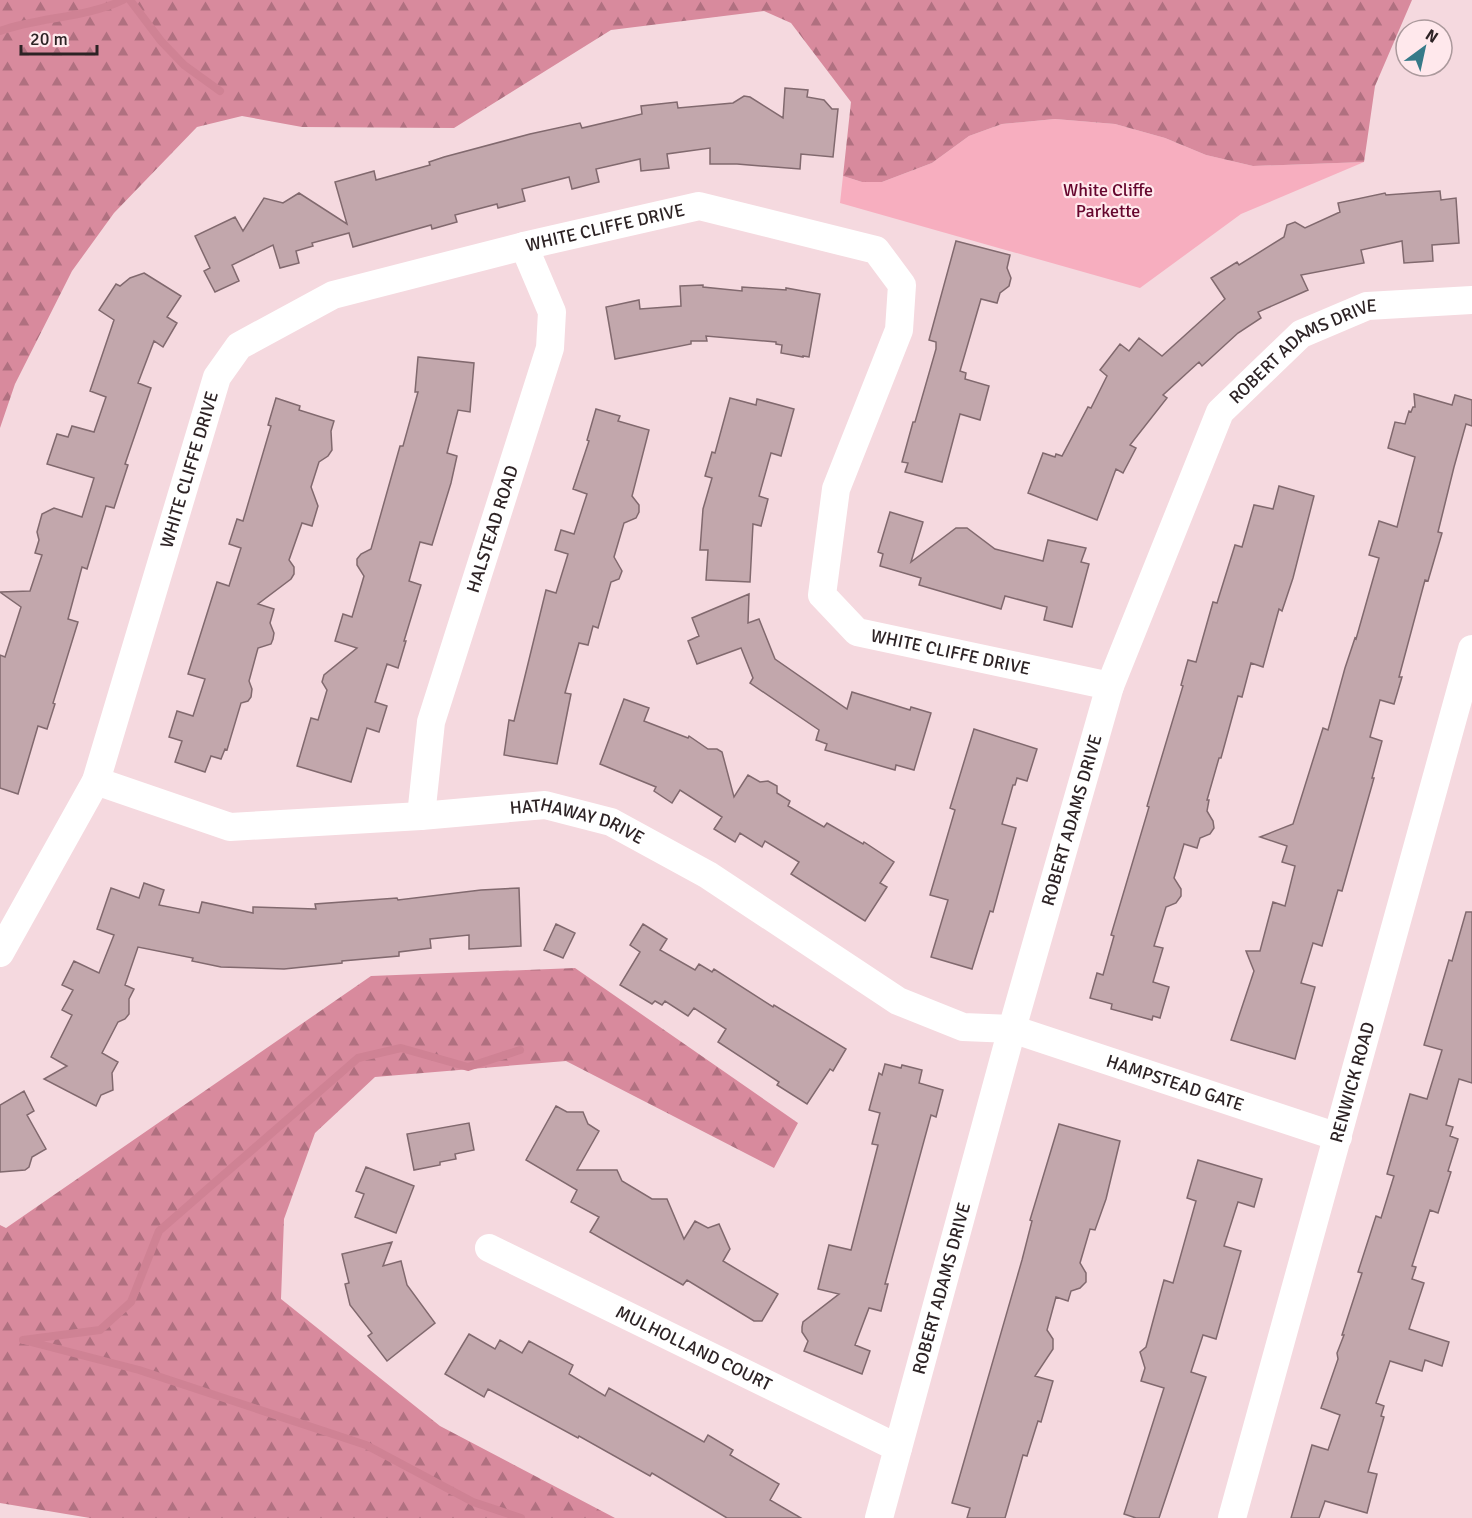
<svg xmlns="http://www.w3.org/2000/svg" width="1472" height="1518" font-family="Signika,sans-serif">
<defs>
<pattern id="forest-firs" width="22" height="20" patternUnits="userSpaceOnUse" patternTransform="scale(1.5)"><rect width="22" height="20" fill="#d88a9d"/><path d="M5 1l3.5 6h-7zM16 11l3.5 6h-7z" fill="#b07080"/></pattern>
</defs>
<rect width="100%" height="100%" fill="#f5d9df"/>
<!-- green -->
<path fill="#f7aebf" d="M 1055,119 L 1115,124 L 1165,138 L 1206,155 L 1253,166 L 1364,162 L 1241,214 L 1140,288 L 840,203 L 843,176 L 862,182 L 882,182 L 932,163 L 969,136 L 1002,124 Z"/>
<!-- forest -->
<path fill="url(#forest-firs)" d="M 0,0 L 1412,0 L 1375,86 L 1364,162 L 1253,166 L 1206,155 L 1165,138 L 1115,124 L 1055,119 L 1002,124 L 969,136 L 932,163 L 882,182 L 862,182 L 843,176 L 851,102 L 791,23 L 764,11 L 611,30 L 454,128 L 302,127 L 242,116 L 197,127 L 114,213 L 72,271 L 15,384 L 0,428 Z
M 575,968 L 798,1123 L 774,1168 L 566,1061 L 375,1077 L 315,1133 L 284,1219 L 281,1299 L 440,1426 L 615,1518 L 90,1518 L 0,1503 L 0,1225 L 6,1228 L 371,976 Z"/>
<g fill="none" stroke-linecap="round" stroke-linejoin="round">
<!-- stream -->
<path stroke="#cf8294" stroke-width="8" d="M 130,0 L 161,41 L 184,65 L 220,91
M 0,31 C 39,17 86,18 123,0
M 23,1340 L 100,1330 L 131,1302 L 159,1231 L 358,1058 L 401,1048 L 468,1067 L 520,1050
M 27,1341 L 139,1370 L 366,1445 L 473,1502 L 521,1518"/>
</g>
<!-- building -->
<path fill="#c2a7ac" stroke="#81696e" stroke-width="1.5" d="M 785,88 L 808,90 L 807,97 L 824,100 L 832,109 L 838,109 L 833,157 L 801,154 L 800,169 L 737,164 L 710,164 L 710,148 L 667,154 L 669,168 L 641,171 L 640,159 L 596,169 L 599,182 L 572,189 L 569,177 L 522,189 L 525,201 L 498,208 L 497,204 L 455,215 L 457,222 L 432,229 L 431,225 L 353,247 L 349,233 L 312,243 L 313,246 L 296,251 L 299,263 L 280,268 L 273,245 L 232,265 L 239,281 L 215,292 L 204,271 L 210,268 L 195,236 L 235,217 L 243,231 L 264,198 L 283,203 L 299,193 L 347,224 L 335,182 L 374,171 L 376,180 L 430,165 L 429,162 L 444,157 L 530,134 L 580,123 L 582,128 L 642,114 L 641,106 L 677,102 L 678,108 L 733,103 L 744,96 L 750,97 L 783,118 Z
M 1440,191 L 1441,200 L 1456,198 L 1459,243 L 1432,245 L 1433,261 L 1404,263 L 1402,241 L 1361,250 L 1364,263 L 1301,275 L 1308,290 L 1258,312 L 1261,318 L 1238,333 L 1202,366 L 1199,362 L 1163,395 L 1167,398 L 1130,445 L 1136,448 L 1123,473 L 1116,469 L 1097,520 L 1028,493 L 1043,453 L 1055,457 L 1056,454 L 1062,456 L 1088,407 L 1091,408 L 1107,376 L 1100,370 L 1120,344 L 1129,351 L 1139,338 L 1162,356 L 1225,299 L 1211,278 L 1237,262 L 1239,265 L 1284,237 L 1287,225 L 1295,222 L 1305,228 L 1340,212 L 1338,203 L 1385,193 L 1386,195 Z
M 956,241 L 1010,255 L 1007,268 L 1011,278 L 1009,286 L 1000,293 L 997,303 L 981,299 L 960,371 L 966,373 L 965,379 L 989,386 L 980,420 L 960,414 L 942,482 L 905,472 L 908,463 L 902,462 L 913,422 L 915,422 L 936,349 L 936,342 L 929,340 Z
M 144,273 L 181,296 L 167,317 L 177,323 L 163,347 L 154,341 L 138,383 L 151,388 L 125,464 L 128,465 L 114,508 L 106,506 L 87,569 L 82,567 L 68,619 L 78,622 L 53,703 L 55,704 L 47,729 L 38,726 L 18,794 L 0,788 L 0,655 L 5,657 L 21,607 L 0,592 L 30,591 L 42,555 L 35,553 L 39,540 L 37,532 L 42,514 L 54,508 L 82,517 L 94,478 L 47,464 L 57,434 L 68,437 L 72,426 L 94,432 L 106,397 L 90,391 L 114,320 L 99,310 L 116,284 L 120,286 L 130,278 Z
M 703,285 L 703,287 L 742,291 L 742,287 L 786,290 L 786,288 L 820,294 L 809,357 L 803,356 L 803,357 L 781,353 L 782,345 L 776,344 L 776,342 L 706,336 L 707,341 L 691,341 L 691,344 L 615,359 L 606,307 L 639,300 L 640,309 L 681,306 L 680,286 Z
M 418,357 L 474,363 L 470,412 L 458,410 L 447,453 L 457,456 L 451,483 L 432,545 L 420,542 L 409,581 L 421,585 L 404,641 L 406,641 L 398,668 L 387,664 L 375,702 L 387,706 L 379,732 L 367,728 L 351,782 L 297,766 L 311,718 L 318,720 L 327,690 L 322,682 L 324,675 L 357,648 L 335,641 L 343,614 L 352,617 L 364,576 L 357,565 L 357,559 L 361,554 L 371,549 L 400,446 L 403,446 L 418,392 L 415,392 Z
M 1414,394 L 1452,405 L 1455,395 L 1472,400 L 1472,426 L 1466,424 L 1454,467 L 1438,532 L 1442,533 L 1428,581 L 1425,580 L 1399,677 L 1402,677 L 1394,704 L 1380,700 L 1370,737 L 1382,741 L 1372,778 L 1374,778 L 1342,891 L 1338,890 L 1322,946 L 1313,943 L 1301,983 L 1315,987 L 1295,1059 L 1231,1040 L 1254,971 L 1246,951 L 1260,951 L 1273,902 L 1285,906 L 1295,866 L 1282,862 L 1287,846 L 1260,837 L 1293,824 L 1323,728 L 1328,730 L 1345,668 L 1355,638 L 1356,639 L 1379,558 L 1369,555 L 1379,521 L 1397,527 L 1415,457 L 1388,448 L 1395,422 L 1405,424 L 1409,411 L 1411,412 L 1413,407 L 1415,407 Z
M 276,398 L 300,406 L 299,410 L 334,421 L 331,431 L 332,450 L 328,456 L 319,462 L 311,487 L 318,506 L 312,526 L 302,523 L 289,560 L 294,567 L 294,574 L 291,579 L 258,604 L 274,609 L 270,623 L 274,633 L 273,639 L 271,644 L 258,648 L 249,681 L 252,689 L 251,697 L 248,701 L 241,703 L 227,750 L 225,749 L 221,759 L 211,756 L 205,772 L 175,762 L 182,741 L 169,737 L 177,711 L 193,716 L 205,679 L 188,674 L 217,582 L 229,586 L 241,548 L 229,544 L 237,519 L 243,521 L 271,426 L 268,425 Z
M 730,398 L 756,405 L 757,399 L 794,409 L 781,456 L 771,453 L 759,496 L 768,499 L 761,526 L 753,524 L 750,582 L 706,580 L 708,550 L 700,550 L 703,509 L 712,478 L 705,476 L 712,452 L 715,453 Z
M 596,409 L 620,416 L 618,421 L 649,430 L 632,496 L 639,505 L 639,512 L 636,518 L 624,523 L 614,557 L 622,571 L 619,579 L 611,582 L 598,628 L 593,626 L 588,645 L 579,643 L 565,693 L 571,694 L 557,764 L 504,755 L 509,720 L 514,721 L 546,590 L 556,593 L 568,554 L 555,550 L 561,530 L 574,534 L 587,494 L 573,489 L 589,441 L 587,440 Z
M 1279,486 L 1314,496 L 1293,578 L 1282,611 L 1279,609 L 1263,667 L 1251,663 L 1242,697 L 1238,696 L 1221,758 L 1219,758 L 1207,800 L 1209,800 L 1207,811 L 1213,821 L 1214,828 L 1210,834 L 1200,838 L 1197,848 L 1184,844 L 1174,878 L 1181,889 L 1181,896 L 1176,903 L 1166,907 L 1154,946 L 1163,948 L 1153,982 L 1169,987 L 1160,1018 L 1153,1016 L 1152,1020 L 1111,1009 L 1112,1004 L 1090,998 L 1097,973 L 1103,975 L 1114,936 L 1111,935 L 1149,807 L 1147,806 L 1183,686 L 1181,685 L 1188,660 L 1196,662 L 1213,602 L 1217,603 L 1235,545 L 1242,547 L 1254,505 L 1273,509 Z
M 890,512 L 923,522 L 911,562 L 956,528 L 967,528 L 995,549 L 1043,561 L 1048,540 L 1086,548 L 1081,562 L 1089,564 L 1072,627 L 1044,620 L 1047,607 L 1005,596 L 1001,609 L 919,585 L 921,578 L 880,566 L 883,554 L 878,552 Z
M 749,594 L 748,623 L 759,619 L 775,659 L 847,709 L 852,692 L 910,710 L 911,707 L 931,713 L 914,770 L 896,765 L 895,770 L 825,750 L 827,744 L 816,740 L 819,730 L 750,683 L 753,678 L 741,648 L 697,664 L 688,641 L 699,636 L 692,618 Z
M 624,699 L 649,708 L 644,721 L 688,738 L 689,736 L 708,749 L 717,749 L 722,752 L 734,797 L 748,775 L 760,782 L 768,781 L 777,786 L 777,793 L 790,801 L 788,806 L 824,827 L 827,823 L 863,844 L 864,842 L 894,862 L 880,883 L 887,887 L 865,921 L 791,874 L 799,862 L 765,841 L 762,847 L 740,833 L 735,842 L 714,829 L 722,817 L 680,790 L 672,803 L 654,791 L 656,787 L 600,764 Z
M 974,729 L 1037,749 L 1027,781 L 1017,778 L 1015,785 L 1013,785 L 1002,824 L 1016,828 L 993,912 L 990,911 L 972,969 L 931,957 L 948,900 L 930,895 L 955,810 L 950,808 Z
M 144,883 L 164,890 L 159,905 L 199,913 L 202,902 L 253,913 L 253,907 L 316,909 L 315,904 L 397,898 L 398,900 L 481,890 L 519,888 L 521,946 L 469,949 L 469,935 L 430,939 L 431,948 L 399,952 L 399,956 L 342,961 L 342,963 L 284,969 L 221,967 L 192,961 L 193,958 L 138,947 L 125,985 L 134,989 L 129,999 L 129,1014 L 125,1019 L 118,1022 L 102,1053 L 118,1062 L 112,1073 L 113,1090 L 101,1095 L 96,1106 L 44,1079 L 67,1066 L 51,1057 L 72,1015 L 62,1010 L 73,990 L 62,985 L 74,961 L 99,973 L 114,935 L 97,929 L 111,888 L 139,898 Z
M 1466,912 L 1472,912 L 1472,1083 L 1459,1079 L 1446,1125 L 1453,1127 L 1450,1136 L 1458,1139 L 1448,1171 L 1451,1172 L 1438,1213 L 1430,1210 L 1412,1266 L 1416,1267 L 1412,1279 L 1424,1283 L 1409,1329 L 1449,1342 L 1442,1366 L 1425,1360 L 1422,1371 L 1390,1361 L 1376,1403 L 1384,1406 L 1381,1416 L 1384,1417 L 1368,1472 L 1377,1474 L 1367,1513 L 1325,1501 L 1319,1518 L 1291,1518 L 1312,1445 L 1328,1450 L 1340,1415 L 1321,1408 L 1338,1359 L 1337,1353 L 1344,1335 L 1342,1335 L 1362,1273 L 1358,1272 L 1376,1216 L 1381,1218 L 1394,1176 L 1387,1174 L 1410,1094 L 1427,1099 L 1442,1050 L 1424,1045 L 1449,960 L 1452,961 Z
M 556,924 L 575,933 L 563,958 L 544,950 Z
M 643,924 L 667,939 L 660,950 L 695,970 L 699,964 L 712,972 L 714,969 L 773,1007 L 774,1005 L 846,1049 L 833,1071 L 830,1069 L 807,1104 L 777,1085 L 779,1082 L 718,1042 L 726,1029 L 694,1008 L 688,1016 L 665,1001 L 662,1005 L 655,1001 L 652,1004 L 620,985 L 640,952 L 630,945 Z
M 885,1064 L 901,1068 L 902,1065 L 922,1070 L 919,1083 L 943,1090 L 936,1117 L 931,1115 L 885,1284 L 888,1284 L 881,1311 L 869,1308 L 855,1345 L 870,1351 L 862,1374 L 804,1351 L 808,1341 L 802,1332 L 802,1327 L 803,1322 L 839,1294 L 818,1289 L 829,1245 L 851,1250 L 878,1145 L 872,1144 L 880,1113 L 869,1110 L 879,1073 L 882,1075 Z
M 24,1091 L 34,1111 L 27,1115 L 46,1149 L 32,1157 L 29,1167 L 25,1170 L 0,1172 L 0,1105 Z
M 556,1106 L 567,1112 L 583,1112 L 588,1124 L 599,1131 L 577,1170 L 617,1170 L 622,1181 L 652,1199 L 667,1199 L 684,1239 L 695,1221 L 708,1228 L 719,1224 L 730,1249 L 723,1261 L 778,1294 L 762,1321 L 754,1321 L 687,1280 L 683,1285 L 590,1232 L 599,1217 L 571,1202 L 577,1190 L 526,1160 Z
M 469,1123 L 474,1150 L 455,1154 L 456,1159 L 440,1162 L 440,1165 L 414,1170 L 407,1134 Z
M 1059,1124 L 1120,1141 L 1106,1199 L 1095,1230 L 1090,1229 L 1080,1263 L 1086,1273 L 1086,1282 L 1080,1288 L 1071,1291 L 1068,1301 L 1056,1297 L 1047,1330 L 1053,1339 L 1053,1349 L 1035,1376 L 1053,1381 L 1041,1422 L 1038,1421 L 1027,1456 L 1023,1455 L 1005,1518 L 967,1518 L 970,1508 L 952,1503 L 1022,1260 L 1032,1221 L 1030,1220 Z
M 1198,1160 L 1262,1179 L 1254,1207 L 1238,1202 L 1224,1246 L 1241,1251 L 1216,1339 L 1203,1335 L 1191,1372 L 1206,1377 L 1159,1518 L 1136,1518 L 1124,1514 L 1164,1388 L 1141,1381 L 1145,1368 L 1140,1352 L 1146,1347 L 1164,1280 L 1173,1283 L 1196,1201 L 1187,1198 Z
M 366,1167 L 414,1186 L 396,1233 L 355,1217 L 364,1194 L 356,1191 Z
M 392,1242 L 383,1266 L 401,1261 L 407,1285 L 435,1323 L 387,1361 L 368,1336 L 372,1333 L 350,1305 L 345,1284 L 349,1283 L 342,1254 Z
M 469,1334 L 495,1349 L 500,1340 L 522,1353 L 529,1341 L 573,1365 L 569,1374 L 605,1396 L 609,1388 L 704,1442 L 708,1435 L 733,1450 L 730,1455 L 779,1484 L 770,1500 L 801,1518 L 727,1518 L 652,1473 L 650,1476 L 579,1436 L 578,1438 L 488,1389 L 484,1397 L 445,1374 Z"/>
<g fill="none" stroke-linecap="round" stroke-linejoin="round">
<!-- minor -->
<g stroke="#fff" stroke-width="28">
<path id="s1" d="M 96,781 L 230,827 L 421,816 L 545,805 L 611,822 L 708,875 L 898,1001 L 963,1027 L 1012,1029 L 1338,1137"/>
<path id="s2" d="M 421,816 L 431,722 L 550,348 L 552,312 L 524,246"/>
<path id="s3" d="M 0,953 L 96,781 L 217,377 L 239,346 L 333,295 L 524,246 L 699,206 L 876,250 L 902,285 L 899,330 L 836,489 L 822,595 L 857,632 L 1110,686"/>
<path id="s4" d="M 489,1248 L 898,1448"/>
<path id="s5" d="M 879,1518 L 1012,1029 L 1110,686 L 1220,412 L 1301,334 L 1367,306 L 1472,300"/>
<path id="s6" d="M 1232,1518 L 1472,649"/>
</g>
</g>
<g text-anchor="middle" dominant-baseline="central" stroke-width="4.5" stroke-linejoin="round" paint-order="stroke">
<!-- park labels -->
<g font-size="18" fill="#65052d" stroke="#ffe8ec">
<text x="1108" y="190">White Cliffe<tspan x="1108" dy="21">Parkette</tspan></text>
</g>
<!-- street labels -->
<g font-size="18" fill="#2d2325" stroke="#ffe8ec">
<text stroke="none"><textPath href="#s3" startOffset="1044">WHITE CLIFFE DRIVE</textPath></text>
<text stroke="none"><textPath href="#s5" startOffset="1264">ROBERT ADAMS DRIVE</textPath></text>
<text stroke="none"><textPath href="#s3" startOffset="522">WHITE CLIFFE DRIVE</textPath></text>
<text stroke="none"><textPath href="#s2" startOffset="297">HALSTEAD ROAD</textPath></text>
<text stroke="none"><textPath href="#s3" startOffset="1836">WHITE CLIFFE DRIVE</textPath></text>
<text stroke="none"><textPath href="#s5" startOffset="724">ROBERT ADAMS DRIVE</textPath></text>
<text stroke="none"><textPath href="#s1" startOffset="492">HATHAWAY DRIVE</textPath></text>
<text stroke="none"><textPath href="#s1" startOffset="1155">HAMPSTEAD GATE</textPath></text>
<text stroke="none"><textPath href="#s6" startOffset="452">RENWICK ROAD</textPath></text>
<text stroke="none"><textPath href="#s5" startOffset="238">ROBERT ADAMS DRIVE</textPath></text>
<text stroke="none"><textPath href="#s4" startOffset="228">MULHOLLAND COURT</textPath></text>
</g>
</g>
<!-- north arrow -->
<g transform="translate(1424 48) rotate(33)"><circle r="28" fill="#ffe8ec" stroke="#ab999c" stroke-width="1.5"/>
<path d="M0-4.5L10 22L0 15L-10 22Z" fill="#367a89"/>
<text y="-9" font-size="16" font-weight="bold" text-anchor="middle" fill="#2d2325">N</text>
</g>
<!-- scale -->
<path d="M21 45v9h76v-9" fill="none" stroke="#2d2325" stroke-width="3"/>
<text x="30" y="45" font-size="18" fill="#2d2325" stroke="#ffe8ec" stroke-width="4.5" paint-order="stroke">20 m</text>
</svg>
